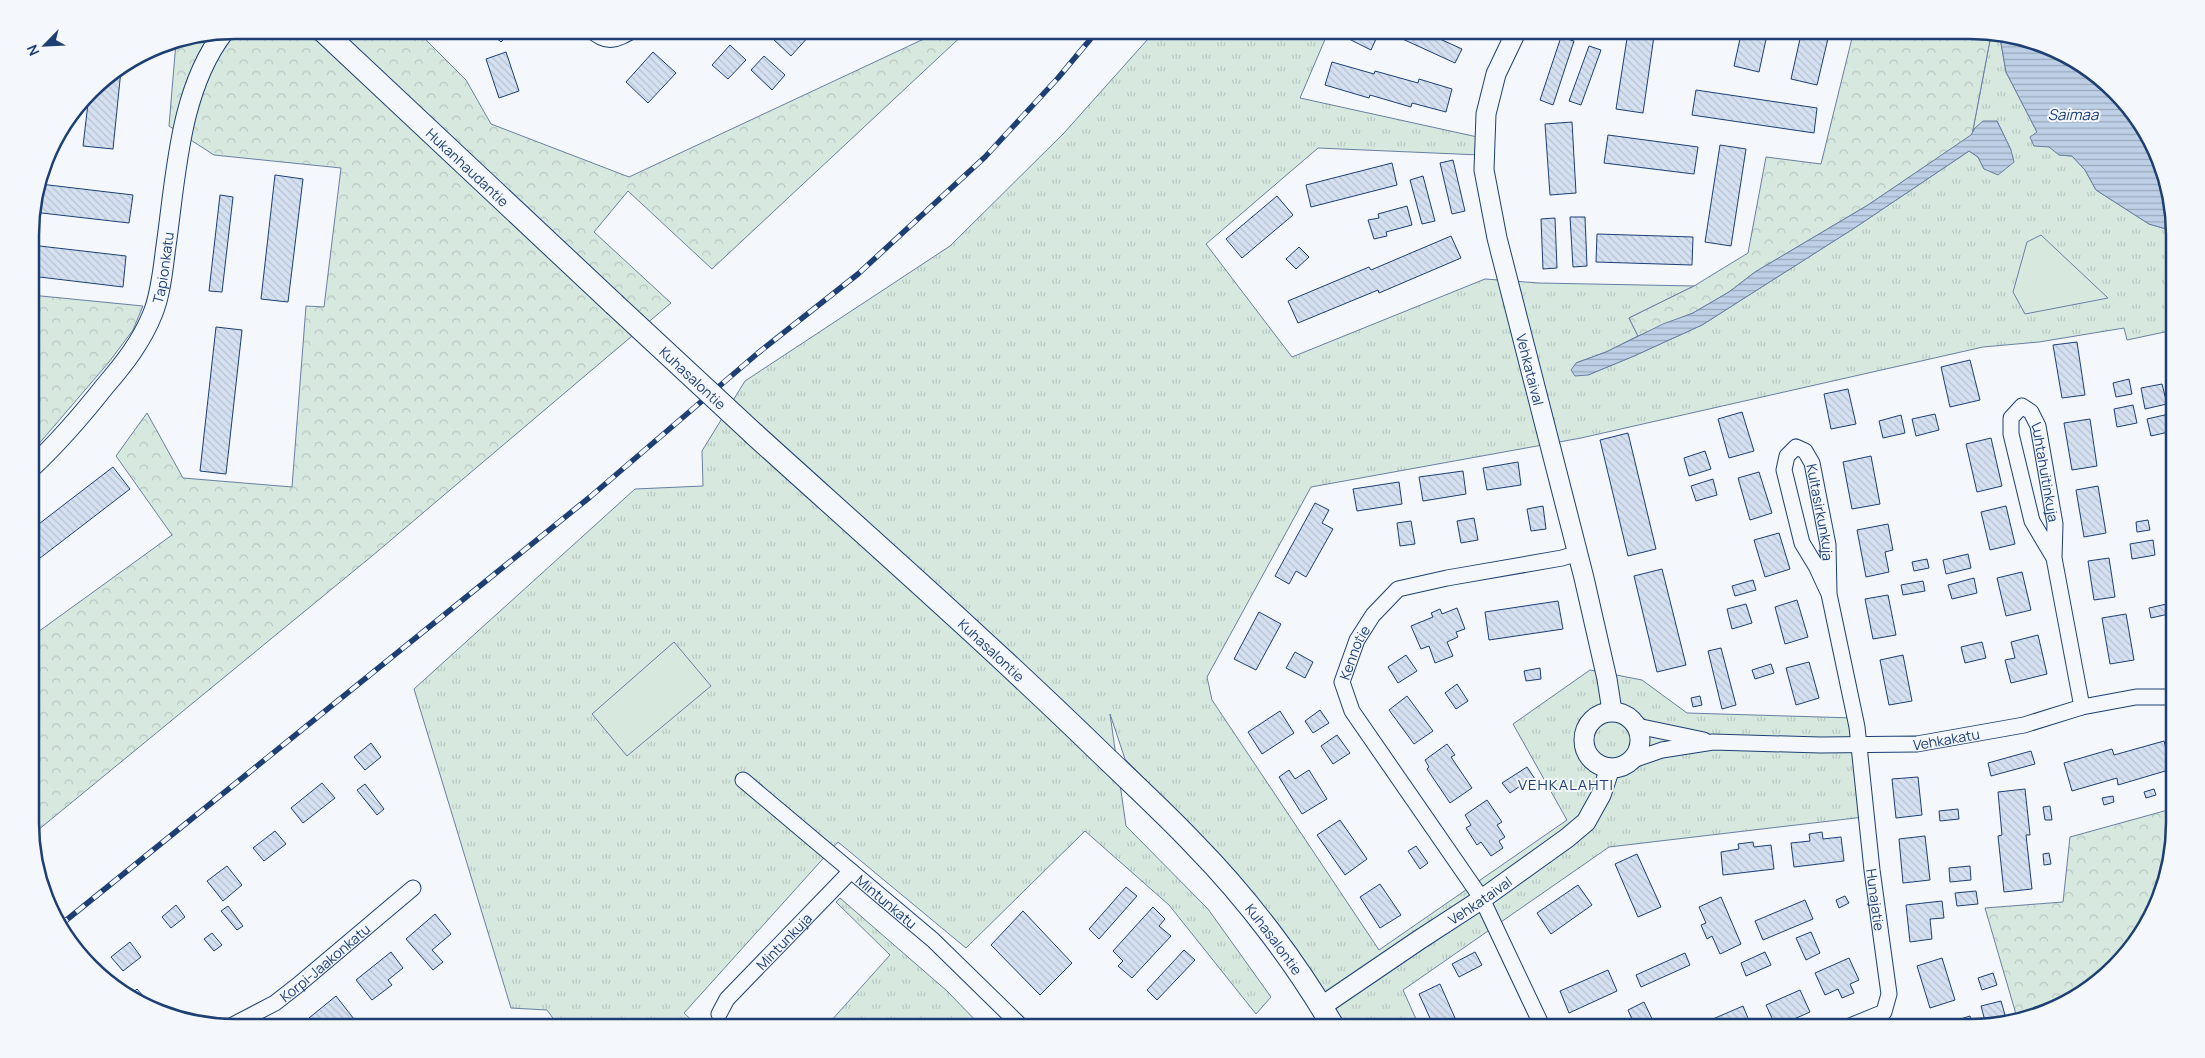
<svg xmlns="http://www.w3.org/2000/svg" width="2205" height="1058" font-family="Manrope,sans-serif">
<defs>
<pattern id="grass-tufts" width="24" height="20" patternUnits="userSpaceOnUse" patternTransform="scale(1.25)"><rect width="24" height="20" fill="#d7e8df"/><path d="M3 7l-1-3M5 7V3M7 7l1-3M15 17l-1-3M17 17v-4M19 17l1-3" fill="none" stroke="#b8c8c3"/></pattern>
<pattern id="forest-crowns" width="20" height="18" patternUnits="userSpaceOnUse" patternTransform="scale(1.25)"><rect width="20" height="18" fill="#d7e8df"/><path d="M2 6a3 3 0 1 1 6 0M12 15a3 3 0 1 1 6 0" fill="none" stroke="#b8c8c3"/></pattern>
<pattern id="water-rules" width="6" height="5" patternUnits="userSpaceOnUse" patternTransform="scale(1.25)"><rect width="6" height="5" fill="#bed0e5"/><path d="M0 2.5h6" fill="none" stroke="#9aaabe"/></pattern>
<pattern id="building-back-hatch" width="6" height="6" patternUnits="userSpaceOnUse" patternTransform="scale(1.25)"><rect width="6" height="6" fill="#d5e0f0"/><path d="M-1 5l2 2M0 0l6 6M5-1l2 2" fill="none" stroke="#b6c1d1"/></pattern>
</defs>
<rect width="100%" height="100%" fill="#f4f7fb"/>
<!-- grass -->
<path fill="url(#grass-tufts)" stroke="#687fa3" d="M 1156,30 L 1329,30 L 1300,98 L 1482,138 L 1480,155 L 1318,148 L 1206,244 L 1292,357 L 1485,279 L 1539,283 L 1694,286 L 1629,318 L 1638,336 L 1606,352 L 1576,363 L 1588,375 L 1634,356 L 1702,325 L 1856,227 L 1969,151 L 1978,157 L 1984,169 L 2011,150 L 1997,121 L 1975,128 L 1972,135 L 1991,35 L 2000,37 L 2006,72 L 2037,132 L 2059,155 L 2072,156 L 2085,170 L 2096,190 L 2149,224 L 2173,231 L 2174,330 L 2127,340 L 2124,328 L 2039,342 L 1983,347 L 1581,438 L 1311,487 L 1207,677 L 1212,700 L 1379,950 L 1567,820 L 1513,724 L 1590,670 L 1642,680 L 1687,713 L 1854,718 L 1864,817 L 1609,847 L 1403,990 L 1420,1028 L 1347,1028 L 1293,944 L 1234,870 L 1125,759 L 1110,714 L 1126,826 L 1208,909 L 1271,997 L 1256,1014 L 1169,905 L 1085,831 L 966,948 L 838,842 L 684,1013 L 700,1028 L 560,1028 L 547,1010 L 511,1008 L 414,689 L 635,489 L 703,486 L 702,451 L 745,381 L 950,246 L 1064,133 Z
M 840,898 L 947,991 L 983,1028 L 835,1028 L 830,1022 L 890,955 L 836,902 Z"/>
<!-- forest -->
<path fill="url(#forest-crowns)" stroke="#687fa3" d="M 235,30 L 416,30 L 466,80 L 491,124 L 629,177 L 943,30 L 968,30 L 712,269 L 628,191 L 594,232 L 671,303 L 372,556 L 32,835 L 31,637 L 172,535 L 116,456 L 147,413 L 183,478 L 292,487 L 306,306 L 324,307 L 341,168 L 214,155 L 169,126 L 176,42 Z
M 1854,30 L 1970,30 L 1991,35 L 1972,135 L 1868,205 L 1755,272 L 1729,292 L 1693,313 L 1638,336 L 1629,318 L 1694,286 L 1748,253 L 1766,157 L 1821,164 Z
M 31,295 L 143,306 L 133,330 L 109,362 L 31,453 Z
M 2175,808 L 2175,823 L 2154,913 L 2124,958 L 2084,994 L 2036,1017 L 2018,1021 L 1985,908 L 2063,902 L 2070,837 Z"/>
<!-- park -->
<path fill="#d7e8df" stroke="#687fa3" d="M 2041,235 L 2108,298 L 2025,314 L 2013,292 L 2027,242 Z
M 674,642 L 711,686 L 627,756 L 592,714 Z"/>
<!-- water -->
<path fill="url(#water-rules)" stroke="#687fa3" d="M 2000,37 L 2060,51 L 2133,110 L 2160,157 L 2173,208 L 2173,231 L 2149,224 L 2096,190 L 2085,170 L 2072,156 L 2059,155 L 2049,147 L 2034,146 L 2030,137 L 2037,132 L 2006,72 Z
M 1983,121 L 1997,121 L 2011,150 L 2014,162 L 1998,175 L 1984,169 L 1978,157 L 1969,151 L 1856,227 L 1702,325 L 1634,356 L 1588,375 L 1575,376 L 1571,370 L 1576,363 L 1606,352 L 1663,324 L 1693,313 L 1729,292 L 1755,272 L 1868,205 L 1971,135 L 1975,128 Z"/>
<!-- building -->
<path fill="url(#building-back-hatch)" stroke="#1d3f73" d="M 487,30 L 512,30 L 501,42 Z
M 781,30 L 804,30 L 810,35 L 791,56 L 773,39 Z
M 1351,30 L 1380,30 L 1371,50 L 1347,38 Z
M 1398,30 L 1420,30 L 1462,49 L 1455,63 L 1396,36 Z
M 1742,30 L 1768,30 L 1759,72 L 1734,66 Z
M 1802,30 L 1830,30 L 1817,85 L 1791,79 Z
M 1628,32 L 1654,36 L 1643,113 L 1616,109 Z
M 1561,37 L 1574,41 L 1553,105 L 1540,100 Z
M 730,45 L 746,60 L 728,79 L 712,65 Z
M 1589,46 L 1601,50 L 1581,105 L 1569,101 Z
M 506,52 L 519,91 L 499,98 L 486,59 Z
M 653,52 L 676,73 L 648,103 L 626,82 Z
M 764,56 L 785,75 L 772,90 L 751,70 Z
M 1332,62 L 1374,74 L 1375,71 L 1418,83 L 1419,79 L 1452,89 L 1446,112 L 1412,103 L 1411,107 L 1370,95 L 1369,98 L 1325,85 Z
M 118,70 L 121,70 L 113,149 L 83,146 L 89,95 L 100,81 Z
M 1696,90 L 1817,108 L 1814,133 L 1692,115 Z
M 1572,122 L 1576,193 L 1550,195 L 1545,124 Z
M 59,134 L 57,149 L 50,148 L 51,144 Z
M 1608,135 L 1698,147 L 1694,174 L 1604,163 Z
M 1720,145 L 1746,149 L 1731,246 L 1705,242 Z
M 1453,160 L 1465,211 L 1452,214 L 1440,163 Z
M 1392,163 L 1397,185 L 1311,207 L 1306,185 Z
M 275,175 L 303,179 L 288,302 L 261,299 Z
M 1423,176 L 1435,221 L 1422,224 L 1410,180 Z
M 40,184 L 133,195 L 129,223 L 33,212 Z
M 220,195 L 233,197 L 222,292 L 209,291 Z
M 1277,196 L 1293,215 L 1242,258 L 1226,239 Z
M 1407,206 L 1412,225 L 1386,232 L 1387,236 L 1374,239 L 1368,220 L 1379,218 L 1378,214 Z
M 1570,217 L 1585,217 L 1587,266 L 1573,267 Z
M 1555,218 L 1557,268 L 1543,269 L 1541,219 Z
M 1597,234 L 1693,237 L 1692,265 L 1596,262 Z
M 1451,236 L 1461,258 L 1379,293 L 1378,290 L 1298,323 L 1288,301 L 1369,267 L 1371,270 Z
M 31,245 L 126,256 L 123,287 L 31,276 Z
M 1299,247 L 1309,257 L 1296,269 L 1286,259 Z
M 216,327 L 242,330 L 226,474 L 200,471 Z
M 2077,342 L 2085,395 L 2062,398 L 2053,345 Z
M 1970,360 L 1980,400 L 1950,407 L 1941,367 Z
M 2129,379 L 2132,394 L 2116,397 L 2113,383 Z
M 2162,384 L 2167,404 L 2145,409 L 2141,388 Z
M 1848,389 L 1856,424 L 1831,429 L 1824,394 Z
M 2133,405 L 2137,423 L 2117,427 L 2114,409 Z
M 1742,412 L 1754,451 L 1729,458 L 1718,419 Z
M 1935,414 L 1939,430 L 1916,436 L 1912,419 Z
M 2169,414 L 2173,431 L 2151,436 L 2147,419 Z
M 1901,415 L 1905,433 L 1883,438 L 1879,421 Z
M 2090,419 L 2097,466 L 2072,470 L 2064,423 Z
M 1628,433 L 1656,549 L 1628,556 L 1600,440 Z
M 1991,438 L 2002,486 L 1977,492 L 1966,444 Z
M 1705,451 L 1711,469 L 1689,476 L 1684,458 Z
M 1871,456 L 1880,504 L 1852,509 L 1843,462 Z
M 1518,462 L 1521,485 L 1487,490 L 1483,468 Z
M 113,467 L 130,489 L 31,565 L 31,530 Z
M 1463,471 L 1466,494 L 1423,501 L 1419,477 Z
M 1759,472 L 1772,513 L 1750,520 L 1738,478 Z
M 1713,479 L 1717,495 L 1696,501 L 1691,486 Z
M 1399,482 L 1402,504 L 1357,511 L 1353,489 Z
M 2098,486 L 2106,533 L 2084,537 L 2076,490 Z
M 1315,503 L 1329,510 L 1322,523 L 1333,529 L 1306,577 L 1296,571 L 1289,584 L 1275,576 Z
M 1543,506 L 1546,529 L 1531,531 L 1527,509 Z
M 2006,506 L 2015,544 L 1990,550 L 1981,512 Z
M 1474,518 L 1478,540 L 1461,543 L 1457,521 Z
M 2148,520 L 2150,530 L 2137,532 L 2136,522 Z
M 1411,521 L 1415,544 L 1400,546 L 1397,523 Z
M 1888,524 L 1893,550 L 1885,552 L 1889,572 L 1866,577 L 1857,530 Z
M 2174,527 L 2174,543 L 2171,543 L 2168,528 Z
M 1779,533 L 1790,569 L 1765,577 L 1754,540 Z
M 2153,540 L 2155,555 L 2132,559 L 2130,544 Z
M 1968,554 L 1971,568 L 1946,574 L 1943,560 Z
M 2109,558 L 2115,597 L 2094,600 L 2088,561 Z
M 1927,559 L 1929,568 L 1914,571 L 1912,562 Z
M 1662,569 L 1686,665 L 1657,672 L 1634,576 Z
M 2022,572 L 2031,610 L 2006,616 L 1997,578 Z
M 1974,578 L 1977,593 L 1952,599 L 1948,585 Z
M 1753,580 L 1756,590 L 1735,596 L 1732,586 Z
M 1923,581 L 1925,591 L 1903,595 L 1901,585 Z
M 1888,595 L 1896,635 L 1873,639 L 1865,599 Z
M 1797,600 L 1808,637 L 1785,644 L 1775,607 Z
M 1558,601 L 1563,629 L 1489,640 L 1485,612 Z
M 2171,603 L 2173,613 L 2151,618 L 2149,608 Z
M 1746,604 L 1752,623 L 1732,629 L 1727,609 Z
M 1457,608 L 1465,629 L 1456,632 L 1458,637 L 1447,642 L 1453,656 L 1435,663 L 1429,646 L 1421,649 L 1411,626 L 1433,617 L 1431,613 L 1440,609 L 1442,614 Z
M 1259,612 L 1281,624 L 1256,670 L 1234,659 Z
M 2126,614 L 2134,660 L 2110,664 L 2102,618 Z
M 2038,635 L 2047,674 L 2011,683 L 2005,660 L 2015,658 L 2011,642 Z
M 1982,642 L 1986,658 L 1965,663 L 1961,647 Z
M 1721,648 L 1736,705 L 1722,709 L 1708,651 Z
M 1295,652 L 1313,662 L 1305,678 L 1286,668 Z
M 1406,655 L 1417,671 L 1398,683 L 1388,667 Z
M 1903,655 L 1912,701 L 1889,705 L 1880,660 Z
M 1809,662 L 1819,698 L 1796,705 L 1786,668 Z
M 1771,664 L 1774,673 L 1755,679 L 1752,670 Z
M 1540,668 L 1541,679 L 1526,681 L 1524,671 Z
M 1457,684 L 1468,701 L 1456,709 L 1445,693 Z
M 1407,696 L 1433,731 L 1414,744 L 1389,710 Z
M 1700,696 L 1702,705 L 1693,707 L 1691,698 Z
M 1320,710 L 1329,723 L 1313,733 L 1305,721 Z
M 1280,711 L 1294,733 L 1262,754 L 1248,732 Z
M 1337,735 L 1350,753 L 1333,764 L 1321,746 Z
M 2164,741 L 2172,769 L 2118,785 L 2117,778 L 2072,791 L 2064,763 L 2112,749 L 2114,755 Z
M 371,743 L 381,757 L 365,770 L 354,757 Z
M 1447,744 L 1455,755 L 1451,757 L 1472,788 L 1450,803 L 1427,769 L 1429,767 L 1425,760 Z
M 2031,751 L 2035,764 L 1991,776 L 1988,763 Z
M 1527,767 L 1539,785 L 1532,790 L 1526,782 L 1510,793 L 1502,783 Z
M 1289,770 L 1295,779 L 1309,770 L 1327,799 L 1302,814 L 1279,777 Z
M 1918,777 L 1922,815 L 1896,818 L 1892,779 Z
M 322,783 L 335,798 L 303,823 L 291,808 Z
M 365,784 L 384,809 L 377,815 L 357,790 Z
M 2025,789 L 2030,835 L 2026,835 L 2032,889 L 2004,892 L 1998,836 L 2002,835 L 1998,792 Z
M 2154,789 L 2156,795 L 2146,798 L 2144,792 Z
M 2113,796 L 2114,802 L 2104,805 L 2102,798 Z
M 1487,800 L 1502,822 L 1497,825 L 1505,837 L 1499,841 L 1503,848 L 1491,856 L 1481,842 L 1477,845 L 1466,828 L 1471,825 L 1465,815 Z
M 2050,806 L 2052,820 L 2045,820 L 2043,807 Z
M 1958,809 L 1959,819 L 1940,821 L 1939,811 Z
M 1340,820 L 1367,859 L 1345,875 L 1317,835 Z
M 275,831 L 286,844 L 264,861 L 253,848 Z
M 1822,832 L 1823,839 L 1841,837 L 1844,861 L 1794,867 L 1791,843 L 1810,841 L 1809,834 Z
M 1925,836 L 1930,880 L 1903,883 L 1899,839 Z
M 1753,842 L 1754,847 L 1771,845 L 1774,869 L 1723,875 L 1721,852 L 1739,849 L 1738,844 Z
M 1416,846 L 1428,863 L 1420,869 L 1408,851 Z
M 2049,853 L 2051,864 L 2044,865 L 2043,854 Z
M 1637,854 L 1661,907 L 1638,917 L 1615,864 Z
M 227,866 L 242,885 L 223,901 L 207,881 Z
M 1970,866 L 1971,880 L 1950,882 L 1949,868 Z
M 1380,884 L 1401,915 L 1380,928 L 1360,897 Z
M 1578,885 L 1592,905 L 1551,934 L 1537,913 Z
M 1126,887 L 1137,896 L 1099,939 L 1089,929 Z
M 1976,891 L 1978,904 L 1957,906 L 1955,893 Z
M 1845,896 L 1849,903 L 1839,908 L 1836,900 Z
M 1721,897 L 1741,944 L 1720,954 L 1712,936 L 1707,939 L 1701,925 L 1706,923 L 1699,907 Z
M 1805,900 L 1813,919 L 1763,940 L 1755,921 Z
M 1942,901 L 1944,918 L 1930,919 L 1932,939 L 1910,942 L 1906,905 Z
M 176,905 L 185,917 L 171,928 L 162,917 Z
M 228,906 L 243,926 L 237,930 L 221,911 Z
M 1153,907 L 1165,919 L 1159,926 L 1171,936 L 1132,978 L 1118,966 L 1123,961 L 1113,951 Z
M 1023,911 L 1072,963 L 1040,995 L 991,945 Z
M 435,914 L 451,934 L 432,950 L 443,962 L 433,970 L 406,939 Z
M 1811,932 L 1820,953 L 1806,960 L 1796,938 Z
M 212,933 L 222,945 L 214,951 L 204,939 Z
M 130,942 L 141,957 L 123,971 L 111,957 Z
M 1184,950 L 1195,960 L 1157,1000 L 1147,990 Z
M 391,952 L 403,968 L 388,980 L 392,985 L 372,1000 L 356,980 Z
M 1475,952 L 1482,965 L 1459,977 L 1452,964 Z
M 1765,952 L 1771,965 L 1746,976 L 1741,963 Z
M 1685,953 L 1690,965 L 1641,987 L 1636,975 Z
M 1849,958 L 1859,980 L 1850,984 L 1854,993 L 1842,998 L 1838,989 L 1825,995 L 1815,973 Z
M 1942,958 L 1955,1000 L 1930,1008 L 1917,966 Z
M 1608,970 L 1617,991 L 1569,1013 L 1560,991 Z
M 1993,973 L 1997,985 L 1982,990 L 1978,978 Z
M 1440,984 L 1455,1018 L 1434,1027 L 1419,994 Z
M 137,989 L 152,1006 L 149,1008 L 145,1007 L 130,995 Z
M 1800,990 L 1810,1012 L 1776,1027 L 1766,1005 Z
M 336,996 L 361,1028 L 316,1028 L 309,1018 Z
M 2001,1001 L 2005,1015 L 1985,1021 L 1981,1006 Z
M 1644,1002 L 1654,1023 L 1643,1028 L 1636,1028 L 1628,1010 Z
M 1743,1006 L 1752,1028 L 1708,1028 L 1706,1022 Z
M 1970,1016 L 1973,1028 L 1939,1028 L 1938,1026 Z
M 1507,1019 L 1512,1028 L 1488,1028 Z"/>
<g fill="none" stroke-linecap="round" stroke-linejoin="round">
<!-- minor casing -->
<g stroke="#1d3f73" stroke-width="17">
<g id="minor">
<path d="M 591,30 C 607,45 616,40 634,30"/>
<path id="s1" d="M 2054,558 L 2032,521 L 2011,434 L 2011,418 L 2022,406 L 2031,412 L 2038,426 L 2055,524 L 2054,558 L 2082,707"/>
<path id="s2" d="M 1829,594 L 1816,566 L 1802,543 L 1784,470 L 1787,456 L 1796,447 L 1805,451 L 1812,463 L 1828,545 L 1829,594 L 1857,727 L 1872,870 L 1889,994 L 1884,1012 L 1845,1028"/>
<path d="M 1637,726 L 1704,740"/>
<path id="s3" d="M 1633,760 L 1662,750 L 1713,742 L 1820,745 L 1917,744 L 2024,725 L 2082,707 L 2136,697 L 2175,697"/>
<path id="s4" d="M 743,780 L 933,940 L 1023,1028"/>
<path id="s5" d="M 719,1014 L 727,999 L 851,871"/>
<path id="s6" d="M 229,1027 L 275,1003 L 298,985 L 413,888"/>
<path id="s7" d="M 1543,1028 L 1482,899 L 1352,711 L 1342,682 L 1357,640 L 1373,615 L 1398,589 L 1447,578 L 1562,558 L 1578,553"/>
</g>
</g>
<!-- tertiary casing -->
<g stroke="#1d3f73" stroke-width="21">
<g id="tertiary">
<path id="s8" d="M 1517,30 L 1496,74 L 1486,114 L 1484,170 L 1497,238 L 1584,578 L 1607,679 L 1612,711"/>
<path id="s9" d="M 31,468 C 58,443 82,415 105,386 C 124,364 142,341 153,313 C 161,293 163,268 166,246 C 176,177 179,90 224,32"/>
<circle cx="1612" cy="740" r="28"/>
<path id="s10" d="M 1322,1006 L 1419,940 L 1482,899 L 1567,838 L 1586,822 L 1601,795 L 1610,768"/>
</g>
</g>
<!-- secondary casing -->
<g stroke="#1d3f73" stroke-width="24">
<g id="secondary">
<path id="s11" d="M 322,30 L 614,304"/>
<path id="s12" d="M 754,434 C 871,540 989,644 1102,754 C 1133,784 1165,813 1195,845 C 1247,898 1297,964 1334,1028"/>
</g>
</g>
<!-- minor -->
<use href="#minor" stroke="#f4f7fb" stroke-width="15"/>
<!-- tertiary -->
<use href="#tertiary" stroke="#f4f7fb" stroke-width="19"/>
<!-- secondary -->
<use href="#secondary" stroke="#f4f7fb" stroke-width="22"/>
<!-- rail casing -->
<g stroke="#1d3f73" stroke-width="5.5">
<path id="rail" d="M 59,926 L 590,497 L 758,353 L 858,274 L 985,157 L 1058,78 L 1098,30"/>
</g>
<!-- rail -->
<use href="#rail" stroke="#f4f7fb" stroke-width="4" stroke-dasharray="11" stroke-linecap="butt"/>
<!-- secondary-bridge casing -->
<g stroke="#1d3f73" stroke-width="24" stroke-linecap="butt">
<g id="secondary-bridge">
<path id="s13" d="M 614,304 L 754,434"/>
</g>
</g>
<!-- secondary-bridge -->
<use href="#secondary-bridge" stroke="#f4f7fb" stroke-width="22"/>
</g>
<g text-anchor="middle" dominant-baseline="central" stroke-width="4" stroke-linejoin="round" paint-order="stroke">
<!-- street labels -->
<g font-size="14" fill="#1d3f73" stroke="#f4f7fb">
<text stroke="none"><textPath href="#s11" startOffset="200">Hukanhaudantie</textPath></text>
<text stroke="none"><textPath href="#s9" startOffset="245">Tapionkatu</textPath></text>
<text stroke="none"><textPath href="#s8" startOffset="351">Vehkataival</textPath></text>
<text stroke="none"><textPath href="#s13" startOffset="108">Kuhasalontie</textPath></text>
<text stroke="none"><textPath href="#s1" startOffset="238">Luhtahuitinkuja</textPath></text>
<text stroke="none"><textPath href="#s2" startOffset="234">Kultasirkunkuja</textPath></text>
<text stroke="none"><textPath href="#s12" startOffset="321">Kuhasalontie</textPath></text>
<text stroke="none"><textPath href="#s7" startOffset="434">Kennotie</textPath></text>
<text stroke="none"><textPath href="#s3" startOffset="316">Vehkakatu</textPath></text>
<text stroke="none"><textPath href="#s10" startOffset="190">Vehkataival</textPath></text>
<text stroke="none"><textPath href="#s4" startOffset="188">Mintunkatu</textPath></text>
<text stroke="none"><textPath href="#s2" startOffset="626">Hunajatie</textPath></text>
<text stroke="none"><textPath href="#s12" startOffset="726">Kuhasalontie</textPath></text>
<text stroke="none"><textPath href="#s5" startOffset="98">Mintunkuja</textPath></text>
<text stroke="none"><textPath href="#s6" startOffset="116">Korpi-Jaakonkatu</textPath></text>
</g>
<!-- water labels -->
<g font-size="15" font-style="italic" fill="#1d3f73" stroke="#f4f7fb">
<text x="2073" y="114">Saimaa</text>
</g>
<!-- neighbourhood labels -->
<g font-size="15" letter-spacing="1" fill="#1d3f73" stroke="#f4f7fb">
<text x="1566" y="784">VEHKALAHTI</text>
</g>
</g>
<!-- crop -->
<path d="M0 0H2205V1058H0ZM235 39H1970A196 196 0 0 1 2166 235V823A196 196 0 0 1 1970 1019H235A196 196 0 0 1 39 823V235A196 196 0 0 1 235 39Z" fill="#f4f7fb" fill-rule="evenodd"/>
<path fill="none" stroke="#1d3f73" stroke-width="2.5" d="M235 39H1970A196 196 0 0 1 2166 235V823A196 196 0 0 1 1970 1019H235A196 196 0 0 1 39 823V235A196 196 0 0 1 235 39Z"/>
<!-- north arrow -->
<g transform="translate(45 45) rotate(246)" stroke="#f4f7fb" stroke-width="4" paint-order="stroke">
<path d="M0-4L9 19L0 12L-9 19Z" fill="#1d3f73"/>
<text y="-8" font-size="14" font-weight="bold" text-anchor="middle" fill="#1d3f73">N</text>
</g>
</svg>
